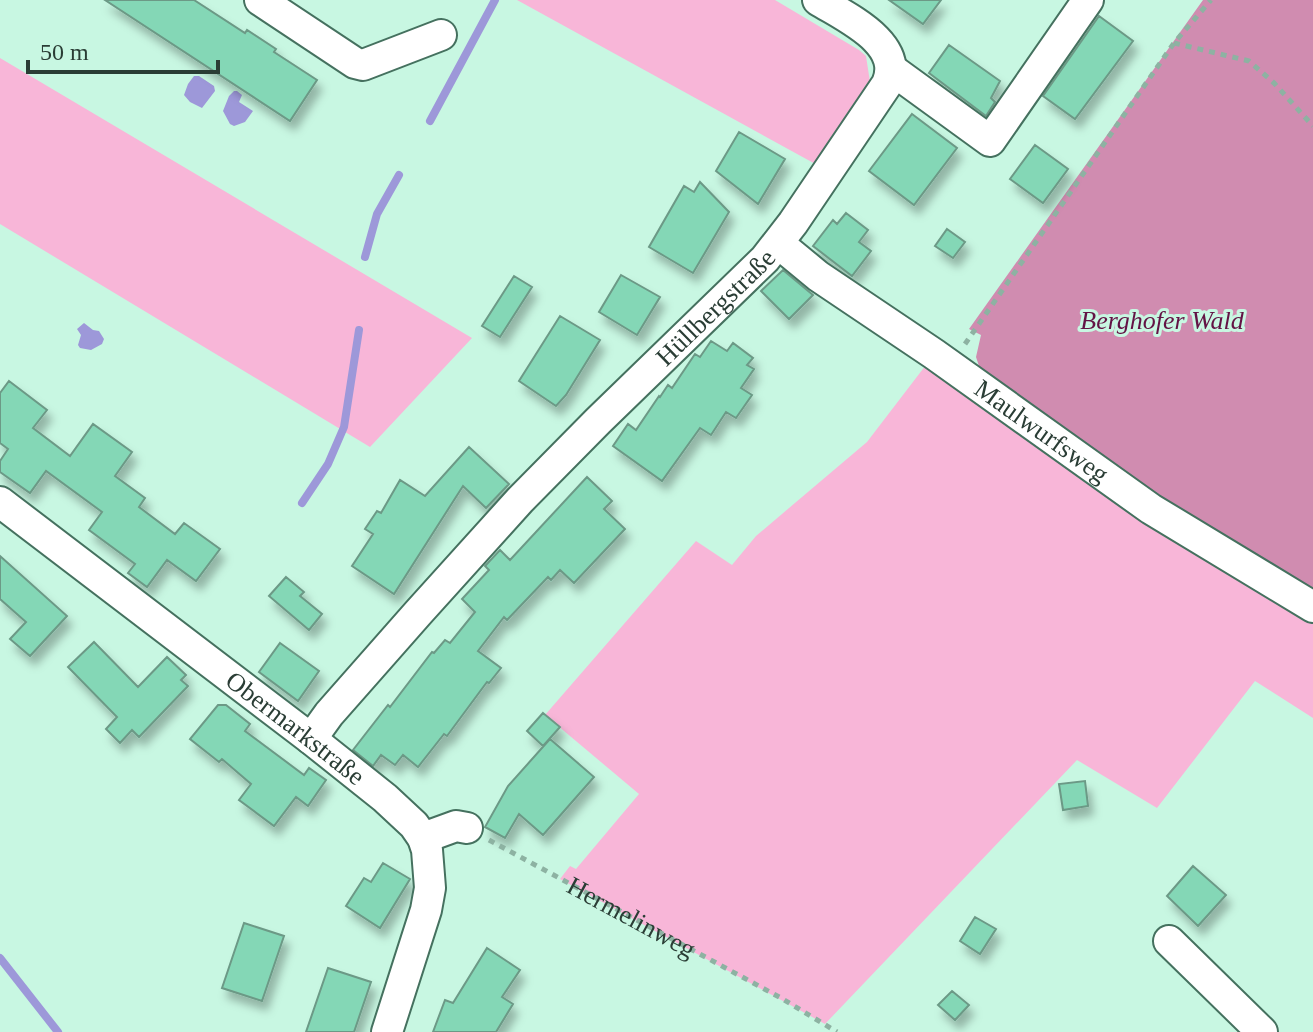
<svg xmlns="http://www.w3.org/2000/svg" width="1313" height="1032" font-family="Georgia,serif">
<defs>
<filter id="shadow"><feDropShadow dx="5" dy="9" stdDeviation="4" flood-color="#0004"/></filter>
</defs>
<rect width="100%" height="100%" fill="#c8f7e2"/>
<!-- green -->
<path fill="#f8b6d8" d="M 517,0 L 775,0 L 859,50 L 866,56 L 870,82 L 819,166 Z
M 0,58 L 472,338 L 370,447 L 0,224 Z
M 929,361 L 1313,615 L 1313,718 L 1255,681 L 1157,808 L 1077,760 L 825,1024 L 560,879 L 570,866 L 576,869 L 639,794 L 545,715 L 696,541 L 732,565 L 756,536 L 867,442 Z"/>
<!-- forest -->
<path fill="#d08cb0" d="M 1203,0 L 1313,0 L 1313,598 L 1155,501 L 982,375 L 976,357 L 981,335 L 969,329 Z"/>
<!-- water -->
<path fill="#9d98d9" d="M 194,76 L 199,76 L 214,86 L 215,91 L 202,108 L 190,102 L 184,95 L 188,84 Z
M 234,91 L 237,91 L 242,95 L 239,102 L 253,111 L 245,122 L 234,126 L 230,124 L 223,111 L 229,96 Z
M 84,323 L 93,330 L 99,331 L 104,339 L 102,344 L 91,350 L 80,348 L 78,345 L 81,335 L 77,329 Z"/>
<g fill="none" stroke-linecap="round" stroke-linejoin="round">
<!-- stream -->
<path stroke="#9d98d9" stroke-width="8" d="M 430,121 L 495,0
M 365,257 L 377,214 L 399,175
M 302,503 L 328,464 L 344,427 L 359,330
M 0,958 L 58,1032"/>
</g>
<!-- building -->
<path fill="#84d7b6" stroke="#6c9986" stroke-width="2" filter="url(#shadow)" d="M 105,0 L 194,0 L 245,33 L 247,30 L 276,49 L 274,52 L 317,80 L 290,121 Z
M 889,0 L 941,0 L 923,24 Z
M 1099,16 L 1133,41 L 1075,119 L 1043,96 Z
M 949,45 L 1000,81 L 991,98 L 995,102 L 986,116 L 929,73 Z
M 912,114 L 957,148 L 914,205 L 869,171 Z
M 739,132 L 785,159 L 758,204 L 716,171 Z
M 1035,145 L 1068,169 L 1043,203 L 1010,179 Z
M 700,182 L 729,212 L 693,273 L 649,247 L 684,186 L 694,192 Z
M 846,213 L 868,230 L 859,242 L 871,251 L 852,276 L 813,246 L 833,220 L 837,224 Z
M 947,229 L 965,242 L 953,258 L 935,246 Z
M 783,270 L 813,295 L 789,319 L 761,291 Z
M 621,275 L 660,297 L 637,335 L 599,312 Z
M 514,276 L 532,287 L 500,337 L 482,326 Z
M 560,316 L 600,340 L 566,395 L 556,406 L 519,381 Z
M 711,341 L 727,351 L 733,343 L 753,358 L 747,365 L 754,369 L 741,388 L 752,395 L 736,418 L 726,412 L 711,435 L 700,428 L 662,481 L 613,446 L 628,424 L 636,430 L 659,396 L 660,397 L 668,385 L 672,388 L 695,354 L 700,357 Z
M 9,381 L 47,410 L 33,428 L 70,456 L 93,424 L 132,452 L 115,476 L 145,498 L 139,507 L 175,534 L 184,523 L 220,549 L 196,581 L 167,560 L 147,587 L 128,573 L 135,564 L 89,530 L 102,512 L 46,471 L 30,493 L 0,472 L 0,461 L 8,449 L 0,443 L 0,393 Z
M 469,447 L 509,484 L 486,508 L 463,486 L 394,594 L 352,566 L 373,534 L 365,529 L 377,511 L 381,513 L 400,480 L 425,496 Z
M 587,477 L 612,501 L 604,509 L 625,529 L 574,583 L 560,570 L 551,580 L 548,577 L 507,620 L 504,617 L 478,651 L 501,668 L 489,683 L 487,682 L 447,736 L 444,734 L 418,767 L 403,755 L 395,765 L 381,755 L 373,766 L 353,750 L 388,705 L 390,707 L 432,652 L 434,653 L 445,640 L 450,643 L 475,612 L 462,599 L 489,570 L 485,566 L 500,550 L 510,560 Z
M 0,556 L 67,616 L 30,656 L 10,639 L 26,622 L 0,599 Z
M 286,577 L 304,592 L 300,596 L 322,614 L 309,630 L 269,596 Z
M 94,642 L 138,687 L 167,657 L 186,675 L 181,680 L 188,686 L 139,737 L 132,730 L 120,743 L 106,729 L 117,717 L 68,667 Z
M 280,643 L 319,671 L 298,701 L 259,672 Z
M 218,705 L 226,705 L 250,724 L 245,731 L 304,775 L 309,768 L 326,780 L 308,806 L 296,797 L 274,826 L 239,800 L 251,784 L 222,759 L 219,762 L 190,739 Z
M 543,713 L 560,727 L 543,746 L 527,731 Z
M 550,739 L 594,777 L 543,835 L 519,814 L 505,838 L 485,827 L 508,786 Z
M 1085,781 L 1088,806 L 1063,810 L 1059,784 Z
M 383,863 L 410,879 L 380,928 L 346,906 L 364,878 L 371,882 Z
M 1193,866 L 1226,895 L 1198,926 L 1167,896 Z
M 975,917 L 996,929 L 980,954 L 960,941 Z
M 244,923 L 284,936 L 262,1001 L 222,988 Z
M 487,948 L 520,970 L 502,997 L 513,1004 L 496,1032 L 433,1032 L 445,1000 L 453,1003 Z
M 328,968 L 371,982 L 354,1032 L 306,1032 Z
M 952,991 L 969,1005 L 955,1020 L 938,1005 Z"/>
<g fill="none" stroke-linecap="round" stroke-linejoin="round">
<!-- minor casing -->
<g stroke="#45715f" stroke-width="34">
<g id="minor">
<path d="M 260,0 L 355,63 L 363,65 L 441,35"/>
<path d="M 891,69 L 990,141 L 1088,0"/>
<path id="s2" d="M 778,243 L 818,276 L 934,354 L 1151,509 L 1313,607"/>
<path id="s3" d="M 0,502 L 311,739 L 385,798 L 414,825 L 423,838 L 427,850 L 430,888 L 426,910 L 387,1032"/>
<path id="s4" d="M 311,739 L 329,714 L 418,613 L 520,500 L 598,421 L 765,259 L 793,223 L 887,84 C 905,43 845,17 818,0"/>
<path d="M 423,838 L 456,826 L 467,828"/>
<path d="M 1169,941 L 1262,1032"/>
</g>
</g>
<!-- path -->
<g stroke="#8db2a2" stroke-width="5" stroke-dasharray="6 6" stroke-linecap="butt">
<path d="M 1174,43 L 1249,61 L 1274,83 L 1313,126"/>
<path d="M 965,344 L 1174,43 L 1211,0"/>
<path id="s1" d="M 489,840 L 781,998 L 837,1032"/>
</g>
<!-- minor -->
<use href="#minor" stroke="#fff" stroke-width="30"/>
</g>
<g text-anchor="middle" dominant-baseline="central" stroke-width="6" stroke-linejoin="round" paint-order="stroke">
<!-- street labels -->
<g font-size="26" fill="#2a3d35" stroke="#c8f7e2">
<text stroke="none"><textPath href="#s4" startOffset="592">Hüllbergstraße</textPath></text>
<text stroke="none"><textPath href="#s2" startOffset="324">Maulwurfsweg</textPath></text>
<text stroke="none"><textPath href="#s3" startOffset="372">Obermarkstraße</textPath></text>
<text stroke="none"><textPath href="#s1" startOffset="162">Hermelinweg</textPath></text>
</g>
<!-- park labels -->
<g font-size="26" font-style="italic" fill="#631345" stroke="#c8f7e2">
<text x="1162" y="320">Berghofer Wald</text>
</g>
</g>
<!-- scale -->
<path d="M28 60v12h190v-12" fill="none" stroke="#2a3d35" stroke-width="4"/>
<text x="40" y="60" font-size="24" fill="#2a3d35" stroke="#c8f7e2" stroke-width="6" paint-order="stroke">50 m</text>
</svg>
